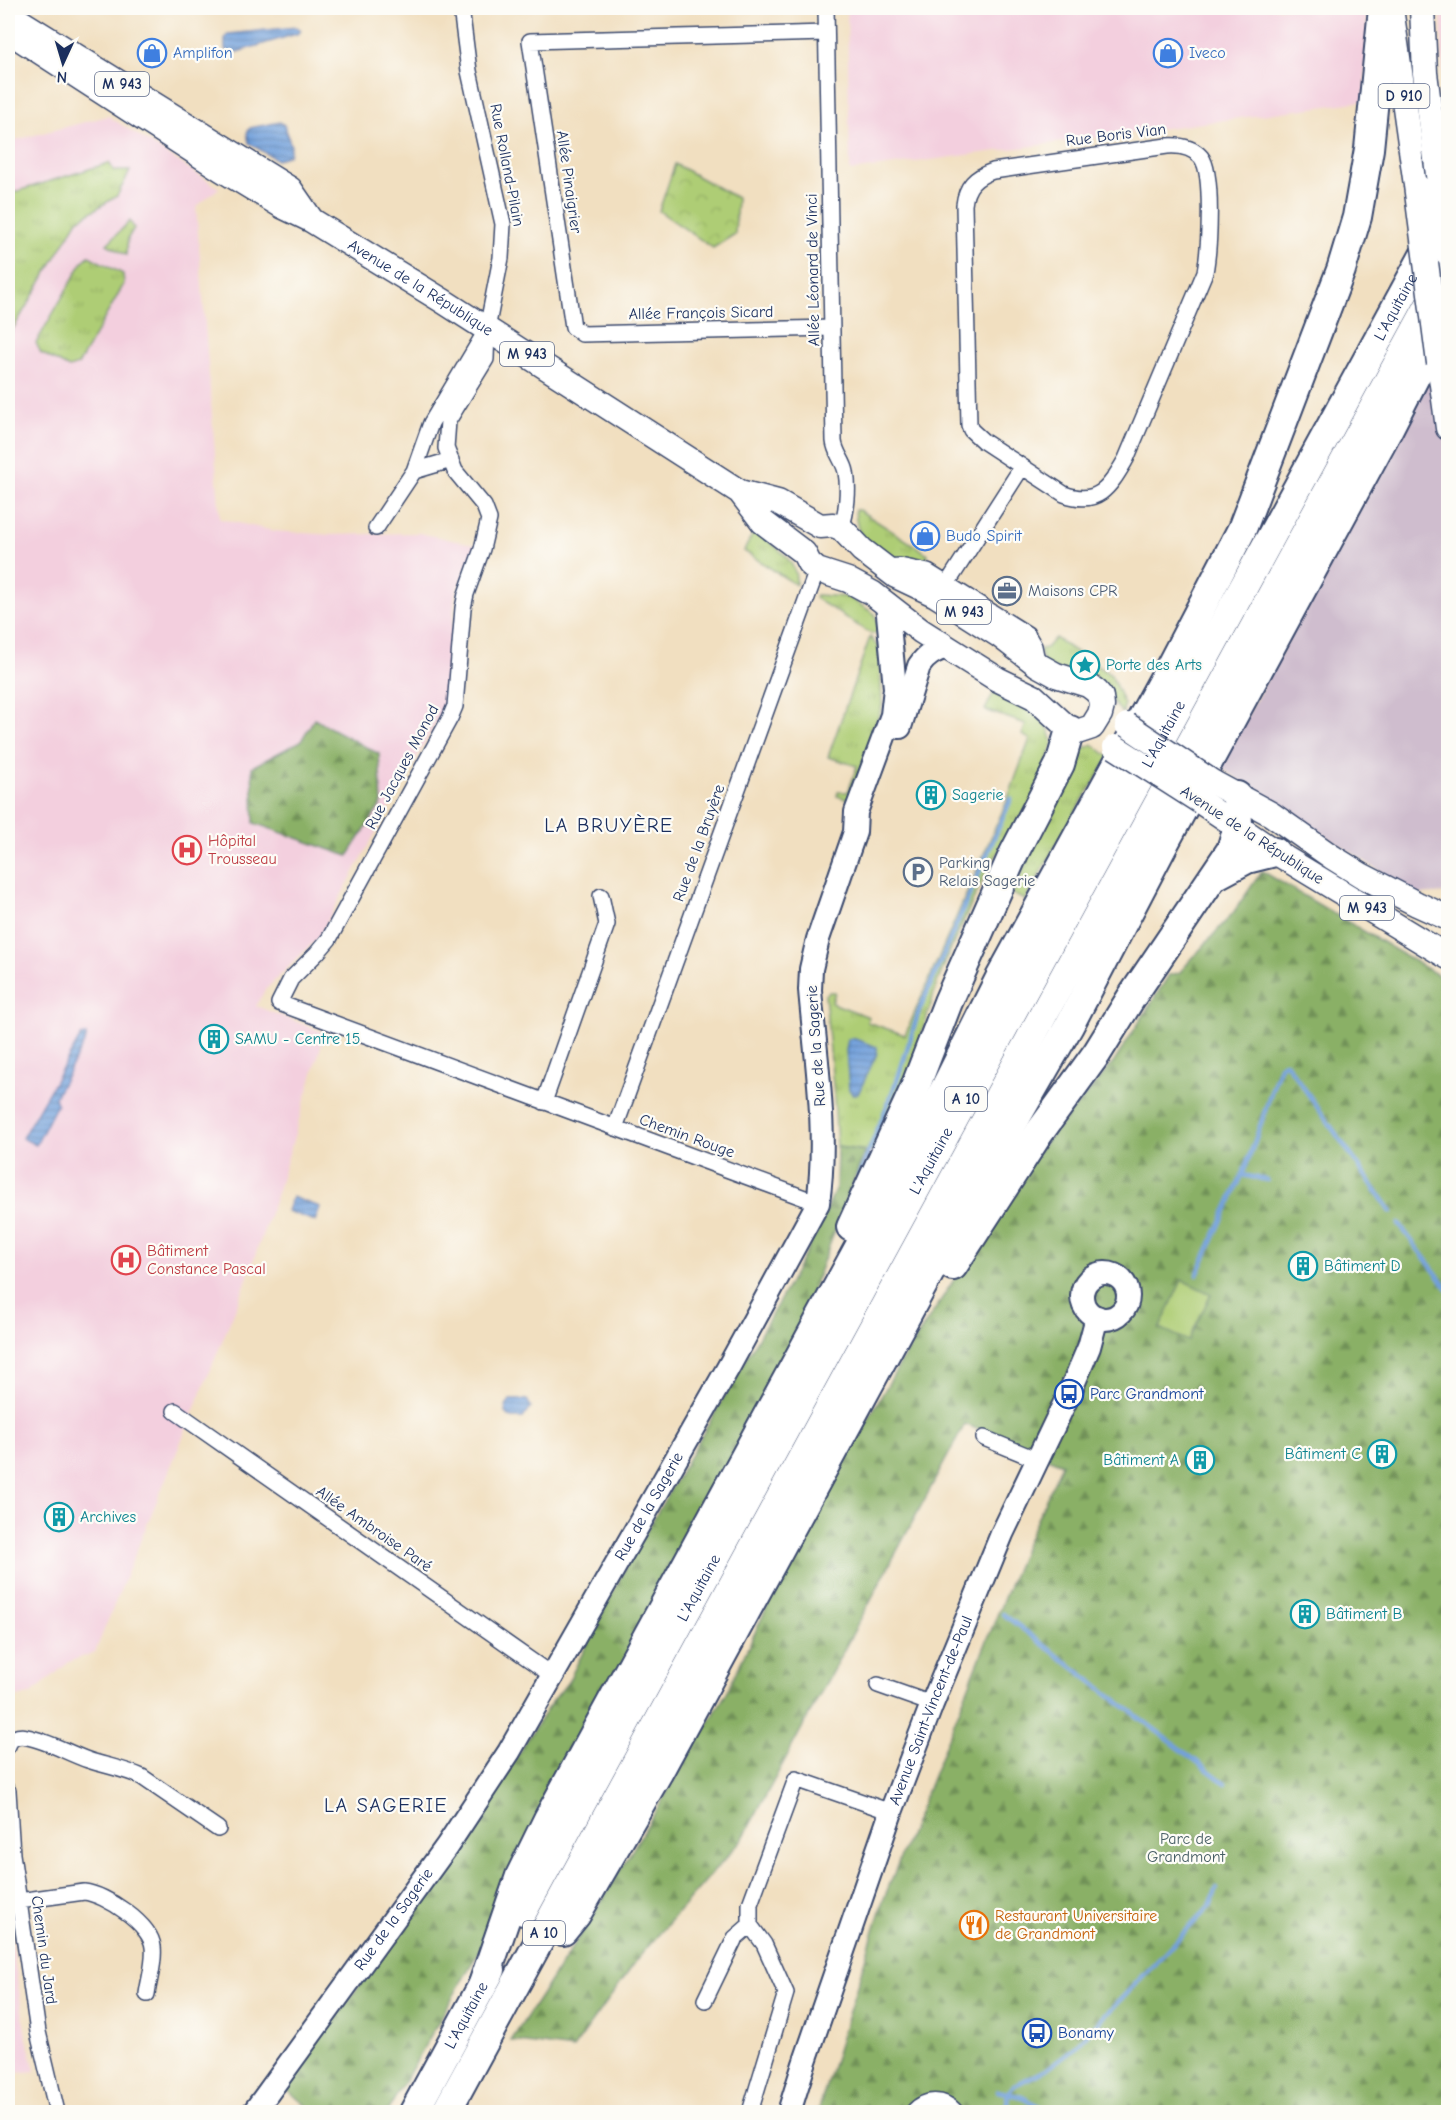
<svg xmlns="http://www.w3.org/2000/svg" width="1456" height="2120" font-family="'Comic Neue',sans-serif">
<defs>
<pattern id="grass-tufts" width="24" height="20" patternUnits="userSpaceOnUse" patternTransform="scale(1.5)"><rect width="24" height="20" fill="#aecd74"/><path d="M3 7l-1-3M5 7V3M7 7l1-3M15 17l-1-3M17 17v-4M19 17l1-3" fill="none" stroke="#95b067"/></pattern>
<pattern id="forest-firs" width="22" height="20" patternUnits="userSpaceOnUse" patternTransform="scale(1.5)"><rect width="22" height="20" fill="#8ab066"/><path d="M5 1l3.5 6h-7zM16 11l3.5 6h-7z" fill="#709057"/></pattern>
<pattern id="park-crowns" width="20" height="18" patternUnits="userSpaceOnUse" patternTransform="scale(1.5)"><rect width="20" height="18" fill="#aecd74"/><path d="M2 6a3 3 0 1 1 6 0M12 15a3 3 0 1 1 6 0" fill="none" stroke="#95b067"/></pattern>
<pattern id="water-rules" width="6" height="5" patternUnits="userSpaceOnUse" patternTransform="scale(1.5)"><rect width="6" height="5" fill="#72a0db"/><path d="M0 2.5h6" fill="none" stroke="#5d83b5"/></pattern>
</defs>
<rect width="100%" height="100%" fill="#fdfcf7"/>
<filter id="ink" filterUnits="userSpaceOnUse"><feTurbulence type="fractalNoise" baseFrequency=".0167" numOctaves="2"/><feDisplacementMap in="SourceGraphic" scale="12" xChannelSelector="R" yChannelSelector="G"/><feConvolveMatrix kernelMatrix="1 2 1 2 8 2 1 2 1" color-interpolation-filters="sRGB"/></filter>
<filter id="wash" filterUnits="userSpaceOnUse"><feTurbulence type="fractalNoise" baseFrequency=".008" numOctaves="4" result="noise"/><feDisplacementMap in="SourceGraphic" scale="24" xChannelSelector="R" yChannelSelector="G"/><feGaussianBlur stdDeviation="1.35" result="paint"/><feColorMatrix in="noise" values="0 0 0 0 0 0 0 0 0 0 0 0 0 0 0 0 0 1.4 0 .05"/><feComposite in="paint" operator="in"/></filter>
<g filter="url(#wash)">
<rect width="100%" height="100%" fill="#f1dfc0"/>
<!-- built -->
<path fill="#f3cfde" d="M 847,8 L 1366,8 L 1367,30 L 1364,101 L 850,171 Z
M 1441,8 L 1448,8 L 1448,65 L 1443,76 Z
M 108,116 L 219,188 L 196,207 L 220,519 L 274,531 L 332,535 L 419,533 L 476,545 L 455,594 L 447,702 L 318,938 L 265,990 L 256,1006 L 325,1033 L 278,1190 L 243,1290 L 95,1652 L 69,1662 L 30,1695 L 9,1698 L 8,1703 L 8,142 Z
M 8,1916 L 25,2031 L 35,2071 L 8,2074 Z"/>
<!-- industrial -->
<path fill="#cfbdce" d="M 1448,357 L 1448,893 L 1417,895 L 1220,767 L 1435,366 Z"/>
<!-- grass -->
<path fill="url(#grass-tufts)" stroke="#647e69" stroke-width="1.5" d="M 109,163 L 114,171 L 130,171 L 117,196 L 78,220 L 10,334 L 8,330 L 8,194 Z
M 130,221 L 134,228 L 128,238 L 126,255 L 107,244 Z
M 89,256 L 123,274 L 124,284 L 78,365 L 69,368 L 41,353 L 36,343 L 83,261 Z
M 855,510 L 859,510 L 928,554 L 926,564 C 914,560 896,562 887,559 C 865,550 856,532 855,510 Z
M 754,531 C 772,544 799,559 796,585 L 744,551 Z
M 816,595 L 848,597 L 875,614 L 880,629 L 879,632 L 871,634 L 815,598 Z
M 870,637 L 879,648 L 882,706 L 850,800 L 837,796 L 838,792 L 848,792 L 857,766 L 828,757 Z
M 1055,638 L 1111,675 L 1124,704 L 1123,713 L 1115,705 L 1111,698 L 1044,664 L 1040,649 L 1046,648 Z
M 995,690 L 1016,700 L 1041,720 L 1049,729 L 1053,743 L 1039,790 L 988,868 L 950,950 L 937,983 L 914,1061 L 878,1152 L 837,1147 L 834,1096 L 825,995 L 829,992 L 835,992 L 832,1003 L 869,1017 L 867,1022 L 905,1035 L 1006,803 L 1030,739 L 1022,735 L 1026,724 L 985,710 Z
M 1093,745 L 1110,757 L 1072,817 L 1025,900 L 1012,894 L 1071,764 L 1083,748 Z"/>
<!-- forest -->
<path fill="url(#forest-firs)" stroke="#527062" stroke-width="1.5" d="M 314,719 L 379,754 L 382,803 L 348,856 L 254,823 L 252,767 L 301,741 Z
M 1262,871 L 1448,981 L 1448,2112 L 818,2112 L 883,1901 L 1024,1548 L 1062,1464 L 965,1424 L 743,1838 L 639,1957 L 573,2049 L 511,2041 L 592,1917 L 726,1694 L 800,1537 L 901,1362 L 1033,1157 L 1114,1062 L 1169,975 L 1179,973 L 1233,913 Z
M 837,1147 L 865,1151 L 794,1339 L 510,1897 L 387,2112 L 314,2112 L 282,2086 L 370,1972 L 438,1877 L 549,1706 L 568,1682 L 623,1572 L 788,1286 L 822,1222 L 836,1187 Z"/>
<!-- park -->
<path fill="url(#park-crowns)" stroke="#647e69" stroke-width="1.5" d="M 675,164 L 737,198 L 735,234 L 713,248 L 659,211 Z"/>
<!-- pitch -->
<path fill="#aecd74" stroke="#647e69" stroke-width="1.5" d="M 1182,1280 L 1211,1294 L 1188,1341 L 1160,1328 Z"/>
<!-- water -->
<path fill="url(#water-rules)" stroke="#46689c" stroke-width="1.5" d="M 297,27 L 301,30 L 299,33 L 237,52 L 231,53 L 225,49 L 225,39 L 228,34 Z
M 280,122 L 284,125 L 291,146 L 289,155 L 277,160 L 249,143 L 247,133 L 250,128 Z
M 86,1035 L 86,1039 L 55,1097 L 57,1104 L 36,1145 L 22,1138 L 81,1036 Z
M 852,1038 L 877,1047 L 877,1053 L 858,1094 L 852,1094 L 849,1089 L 846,1050 L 848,1039 Z
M 292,1197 L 320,1207 L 315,1221 L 287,1211 Z
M 510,1400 L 527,1400 L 531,1407 L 523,1418 L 512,1418 L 505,1413 L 506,1407 Z"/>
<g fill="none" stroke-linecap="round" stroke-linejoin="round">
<!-- stream -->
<path stroke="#72a0db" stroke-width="4.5" d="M 1242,1175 C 1257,1140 1267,1102 1280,1066 L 1284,1063 L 1287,1064 L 1391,1212
M 859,1176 L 898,1078 L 919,1011 L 1011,799
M 1399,1224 L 1448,1289
M 1197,1275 L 1242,1175 L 1267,1180
M 1003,1614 L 1225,1783
M 998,2091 L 1022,2097 L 1051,2112
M 1008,2112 L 1007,2093 L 1015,2085 L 1045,2070 L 1074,2048 L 1210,1906 L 1217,1888"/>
</g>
</g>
<g filter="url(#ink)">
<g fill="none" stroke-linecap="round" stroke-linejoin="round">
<!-- street casing -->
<g stroke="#3b496d" stroke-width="18">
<path id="street" d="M 461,8 L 469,71 L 503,224 L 501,258 L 487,329 L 486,359 L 448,421 L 446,448 L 455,471 L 484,506 L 489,519 L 482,549 L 466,594 L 463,608 L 455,706 L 450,718 L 329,939 L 317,953 L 291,979 L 279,1003 L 818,1203
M 826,8 L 834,441 C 835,453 844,461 846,472 C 849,489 847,512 841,528
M 826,33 L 530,41 L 573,327 L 582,334 L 832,328
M 1167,146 C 1180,145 1192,147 1201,157 C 1214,173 1209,251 1205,272 L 1126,459 C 1110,486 1099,507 1064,494 L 983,441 L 971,430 L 969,425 L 964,205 C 966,186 975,177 993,171 Z
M 414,471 L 451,460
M 376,528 L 414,471 L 431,423 L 487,329
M 883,567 L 900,566 L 928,572 L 1027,634 L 1034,646 L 1038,665
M 947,584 L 1022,467
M 544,1102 L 607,924 L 601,896
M 615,1128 L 817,570
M 175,1411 L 553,1676
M 984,1438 L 1038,1460
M 878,1685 L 932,1704
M 8,1746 C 10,1738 18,1735 27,1737 C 48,1741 68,1753 88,1760 C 106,1766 125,1769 142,1777 L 218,1829
M 8,1791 L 12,1854 L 38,2032 L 57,2112
M 19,1901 L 84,1892 C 105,1894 151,1924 153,1947 C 155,1962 149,1979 147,1994
M 750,1925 L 764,1944 L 786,1993 L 750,2112
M 705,2000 L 735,1938 L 750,1925 L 750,1904 L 796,1779 L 891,1812
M 913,2112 C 925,2098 944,2098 956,2112"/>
</g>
<!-- secondary casing -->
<g stroke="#3b496d" stroke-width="26">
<g id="secondary">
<path d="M 900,727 L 919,666 C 926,655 935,651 946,647"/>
<circle cx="1105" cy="1296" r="23"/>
<path id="s1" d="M 254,2112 L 447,1846 L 509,1752 L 728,1368 L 818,1203 C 828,1133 816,1060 810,990 L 811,969 L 818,939 L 855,832 L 856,812 L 892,715 L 895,688 L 887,604"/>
<path id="s2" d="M 789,2112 L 804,2064 L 891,1812 L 932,1704 L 1002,1534 L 1069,1394 L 1089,1347 L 1097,1317"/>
</g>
</g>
<!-- primary casing -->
<g stroke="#3b496d" stroke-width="27">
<g id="primary">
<path d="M 1391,8 L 1416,185"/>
<path d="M 1422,8 L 1425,73 L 1435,151"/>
<path d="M 8,14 L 290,189 L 310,218"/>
<path id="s3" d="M 8,31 L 221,169 L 282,206 L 311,220 L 443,301 L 740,492 L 763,522 L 804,553 L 809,563 L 817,570 L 848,580 L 872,593 L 921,631 L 997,679 L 1034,697 L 1070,730 L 1077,732 L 1092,727 L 1100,714 L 1102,706 L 1101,697 L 1096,691 L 1088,685 L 1056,675 L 1038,665 L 999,635 L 936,595 L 896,576 L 862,550 L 841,528 L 833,525 L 820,526 L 778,502 L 740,492"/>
<path d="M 1439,363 L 1448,428"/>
<path d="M 1212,782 L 1271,814 L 1332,857 L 1361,875 L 1417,904 L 1448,918"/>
<path d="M 1201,802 L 1275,852 L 1448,957"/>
</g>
</g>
<!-- highway casing -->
<g stroke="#3b496d" stroke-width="32">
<g id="highway">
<path d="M 1217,875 L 1247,859 L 1275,852"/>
<path d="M 851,1227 L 914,1090 L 948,1002 L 1014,853 L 1060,764 L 1070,730"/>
<path d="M 953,1266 L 1039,1133 L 1097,1053 L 1131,998 L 1231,850 L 1238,827 L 1237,796"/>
<path id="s4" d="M 523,1911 L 1433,239"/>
<path d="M 563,1931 L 576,1915 L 658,1773 L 976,1187 L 1069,1026 L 1166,840 L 1388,430 L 1448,312"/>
<path d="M 482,1987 L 520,1876 L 548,1819 L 938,1102 L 1000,978 L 1168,671 L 1242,529 L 1341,270 L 1357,217 L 1369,149 L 1383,8"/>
<path id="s5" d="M 414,2112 L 491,1970"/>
<path d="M 446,2112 L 1448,271"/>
</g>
</g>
<!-- street -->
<use href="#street" stroke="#fff" stroke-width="15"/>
<!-- secondary -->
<use href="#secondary" stroke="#fff" stroke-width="22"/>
<!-- primary -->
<use href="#primary" stroke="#fff" stroke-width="24"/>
<!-- highway -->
<use href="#highway" stroke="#fff" stroke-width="28"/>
<!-- primary-bridge casing -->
<g stroke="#3b496d" stroke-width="27" stroke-linecap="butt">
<path id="primary-bridge" d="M 1435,151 L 1448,254
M 1416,185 L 1439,363
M 1127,725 L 1212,782
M 1115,747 L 1201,802"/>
</g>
<!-- primary-bridge -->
<use href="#primary-bridge" stroke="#fff" stroke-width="24"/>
</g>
</g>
<!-- icons -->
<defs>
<g id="shop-ring" transform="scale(1.5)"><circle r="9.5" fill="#fdfcf7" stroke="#3f7fe0" stroke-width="1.5"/><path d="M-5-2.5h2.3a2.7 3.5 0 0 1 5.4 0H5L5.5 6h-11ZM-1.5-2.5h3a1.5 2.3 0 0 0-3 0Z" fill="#3f7fe0"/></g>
<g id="office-ring" transform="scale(1.5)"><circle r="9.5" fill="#fdfcf7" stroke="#5c6f8a" stroke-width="1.5"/><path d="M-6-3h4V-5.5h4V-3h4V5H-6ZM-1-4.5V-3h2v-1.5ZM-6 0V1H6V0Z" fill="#5c6f8a"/></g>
<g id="sight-ring" transform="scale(1.5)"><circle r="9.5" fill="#fdfcf7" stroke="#0f9aa8" stroke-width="1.5"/><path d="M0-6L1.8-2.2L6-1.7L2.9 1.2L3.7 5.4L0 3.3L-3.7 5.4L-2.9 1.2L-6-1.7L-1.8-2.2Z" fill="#0f9aa8"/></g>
<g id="building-ring" transform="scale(1.5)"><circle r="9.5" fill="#fdfcf7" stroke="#0f9aa8" stroke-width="1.5"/><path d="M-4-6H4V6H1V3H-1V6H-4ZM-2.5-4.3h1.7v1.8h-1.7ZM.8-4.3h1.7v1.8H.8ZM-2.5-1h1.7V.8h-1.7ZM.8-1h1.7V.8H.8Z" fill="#0f9aa8"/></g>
<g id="hospital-ring" transform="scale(1.5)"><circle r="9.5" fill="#fdfcf7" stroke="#e0444e" stroke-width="1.5"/><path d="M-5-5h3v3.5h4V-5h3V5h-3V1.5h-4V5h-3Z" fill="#e0444e"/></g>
<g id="parking-ring" transform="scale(1.5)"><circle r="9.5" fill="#fdfcf7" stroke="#5c6f8a" stroke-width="1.5"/><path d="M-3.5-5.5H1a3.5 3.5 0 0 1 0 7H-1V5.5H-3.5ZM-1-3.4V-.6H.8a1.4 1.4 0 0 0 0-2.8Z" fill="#5c6f8a"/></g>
<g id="bus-ring" transform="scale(1.5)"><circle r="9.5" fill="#fdfcf7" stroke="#1a4fb4" stroke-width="1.5"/><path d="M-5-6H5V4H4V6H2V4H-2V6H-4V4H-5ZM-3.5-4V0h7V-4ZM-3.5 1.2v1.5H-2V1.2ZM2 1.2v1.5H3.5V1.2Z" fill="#1a4fb4"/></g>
<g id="restaurant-ring" transform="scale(1.5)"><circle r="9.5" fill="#fdfcf7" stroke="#e8710a" stroke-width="1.5"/><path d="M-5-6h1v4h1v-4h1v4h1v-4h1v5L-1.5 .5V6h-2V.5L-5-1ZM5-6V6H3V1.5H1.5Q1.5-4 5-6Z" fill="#e8710a"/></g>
</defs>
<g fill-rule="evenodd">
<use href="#shop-ring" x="152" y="53"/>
<use href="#shop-ring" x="1168" y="53"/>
<use href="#shop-ring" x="925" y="536"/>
<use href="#office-ring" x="1007" y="591"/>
<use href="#sight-ring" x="1085" y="665"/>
<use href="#building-ring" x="931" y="795"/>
<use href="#hospital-ring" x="187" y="850"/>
<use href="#parking-ring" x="918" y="872"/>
<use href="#building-ring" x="214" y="1039"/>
<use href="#hospital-ring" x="126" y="1260"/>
<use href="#building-ring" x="1303" y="1266"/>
<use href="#bus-ring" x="1069" y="1394"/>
<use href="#building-ring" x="1382" y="1454"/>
<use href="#building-ring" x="1200" y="1460"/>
<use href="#building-ring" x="59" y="1517"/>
<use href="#building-ring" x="1305" y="1614"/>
<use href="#restaurant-ring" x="974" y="1925"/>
<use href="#bus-ring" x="1037" y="2033"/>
</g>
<g text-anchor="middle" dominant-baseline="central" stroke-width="4.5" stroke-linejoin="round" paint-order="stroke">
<!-- shield labels -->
<g fill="#fdfcf7" stroke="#5f6c8c" stroke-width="1.5">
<rect x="95" y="72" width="54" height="24" rx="4.5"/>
<rect x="1378.5" y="84" width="51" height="24" rx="4.5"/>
<rect x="500" y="342" width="54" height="24" rx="4.5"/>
<rect x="937" y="600" width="54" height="24" rx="4.5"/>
<rect x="1340" y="896" width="54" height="24" rx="4.5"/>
<rect x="945" y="1087" width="42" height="24" rx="4.5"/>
<rect x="523" y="1921" width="42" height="24" rx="4.5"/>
</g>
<g font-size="15" font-weight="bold" fill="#1b2f5e">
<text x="122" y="84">M 943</text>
<text x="1404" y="96">D 910</text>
<text x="527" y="354">M 943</text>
<text x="964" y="612">M 943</text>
<text x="1367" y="908">M 943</text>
<text x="966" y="1099">A 10</text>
<text x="544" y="1933">A 10</text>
</g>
<!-- shop labels -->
<g font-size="16" fill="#366cbe" stroke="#fdfcf7" text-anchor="start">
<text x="173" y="53">Amplifon</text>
<text x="1189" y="53">Iveco</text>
<text x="946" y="536">Budo Spirit</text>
</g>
<!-- street labels -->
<g font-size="16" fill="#1b2f5e" stroke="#fdfcf7">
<text transform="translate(1116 135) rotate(-7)">Rue Boris Vian</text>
<text transform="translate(507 165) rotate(79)">Rue Rolland-Pilain</text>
<text transform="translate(569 182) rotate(82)">Allée Pinaigrier</text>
<text transform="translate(813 270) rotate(-91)">Allée Léonard de Vinci</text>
<text stroke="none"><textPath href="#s3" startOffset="486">Avenue de la République</textPath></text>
<text stroke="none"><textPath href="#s4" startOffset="1826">L'Aquitaine</textPath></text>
<text transform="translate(701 313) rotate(-1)">Allée François Sicard</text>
<text stroke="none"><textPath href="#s4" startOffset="1340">L'Aquitaine</textPath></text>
<text transform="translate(402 767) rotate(-62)">Rue Jacques Monod</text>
<text transform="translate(1252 835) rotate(33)">Avenue de la République</text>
<text transform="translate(699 843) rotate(-70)">Rue de la Bruyère</text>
<text transform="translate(816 1046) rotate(-94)">Rue de la Sagerie</text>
<text transform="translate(687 1136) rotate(20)">Chemin Rouge</text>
<text stroke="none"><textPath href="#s4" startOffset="854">L'Aquitaine</textPath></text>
<text stroke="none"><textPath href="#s1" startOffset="724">Rue de la Sagerie</textPath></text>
<text transform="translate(374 1529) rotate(35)">Allée Ambroise Paré</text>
<text stroke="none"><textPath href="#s4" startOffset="368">L'Aquitaine</textPath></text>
<text stroke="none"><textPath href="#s2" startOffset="426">Avenue Saint-Vincent-de-Paul</textPath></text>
<text stroke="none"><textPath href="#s1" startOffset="238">Rue de la Sagerie</textPath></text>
<text transform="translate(44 1950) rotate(82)">Chemin du Jard</text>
<text stroke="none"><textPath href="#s5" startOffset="110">L'Aquitaine</textPath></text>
</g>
<!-- service labels -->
<g font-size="16" fill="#4e5e75" stroke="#fdfcf7" text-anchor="start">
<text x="1028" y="591">Maisons CPR</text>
<text x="939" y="863">Parking<tspan x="939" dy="18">Relais Sagerie</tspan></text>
</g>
<!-- culture labels -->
<g font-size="16" fill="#0d838f" stroke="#fdfcf7" text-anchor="start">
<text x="1106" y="665">Porte des Arts</text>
<text x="952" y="795">Sagerie</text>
<text x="235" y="1039">SAMU - Centre 15</text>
<text x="1324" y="1266">Bâtiment D</text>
<text x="1361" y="1454" text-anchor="end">Bâtiment C</text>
<text x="1179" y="1460" text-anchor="end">Bâtiment A</text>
<text x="80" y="1517">Archives</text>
<text x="1326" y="1614">Bâtiment B</text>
</g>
<!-- health labels -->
<g font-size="16" fill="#be3a42" stroke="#fdfcf7" text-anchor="start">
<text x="208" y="841">Hôpital<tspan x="208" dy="18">Trousseau</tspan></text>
<text x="147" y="1251">Bâtiment<tspan x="147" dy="18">Constance Pascal</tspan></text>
</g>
<!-- transit labels -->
<g font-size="16" fill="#164399" stroke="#fdfcf7" text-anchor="start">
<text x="1090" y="1394">Parc Grandmont</text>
<text x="1058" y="2033">Bonamy</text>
</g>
<!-- park labels -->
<g font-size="16" fill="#475e65" stroke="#fdfcf7">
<text x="1186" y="1839">Parc de<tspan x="1186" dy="18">Grandmont</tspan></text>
</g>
<!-- food labels -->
<g font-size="16" fill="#c56008" stroke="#fdfcf7" text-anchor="start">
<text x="995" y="1916">Restaurant Universitaire<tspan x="995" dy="18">de Grandmont</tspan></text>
</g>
<!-- quarter labels -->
<g font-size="20" letter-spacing="1.5" fill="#1b2f5e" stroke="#fdfcf7">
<text x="609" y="825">LA BRUYÈRE</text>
<text x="386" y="1805">LA SAGERIE</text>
</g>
</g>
<!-- margin -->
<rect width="1456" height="2120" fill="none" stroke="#fdfcf7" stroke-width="30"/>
<!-- north arrow -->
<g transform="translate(63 63) rotate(184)" stroke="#fdfcf7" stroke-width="4.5" paint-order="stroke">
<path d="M0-4.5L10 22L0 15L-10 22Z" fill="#1b2f5e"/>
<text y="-9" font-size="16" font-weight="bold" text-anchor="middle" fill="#1b2f5e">N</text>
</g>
</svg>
